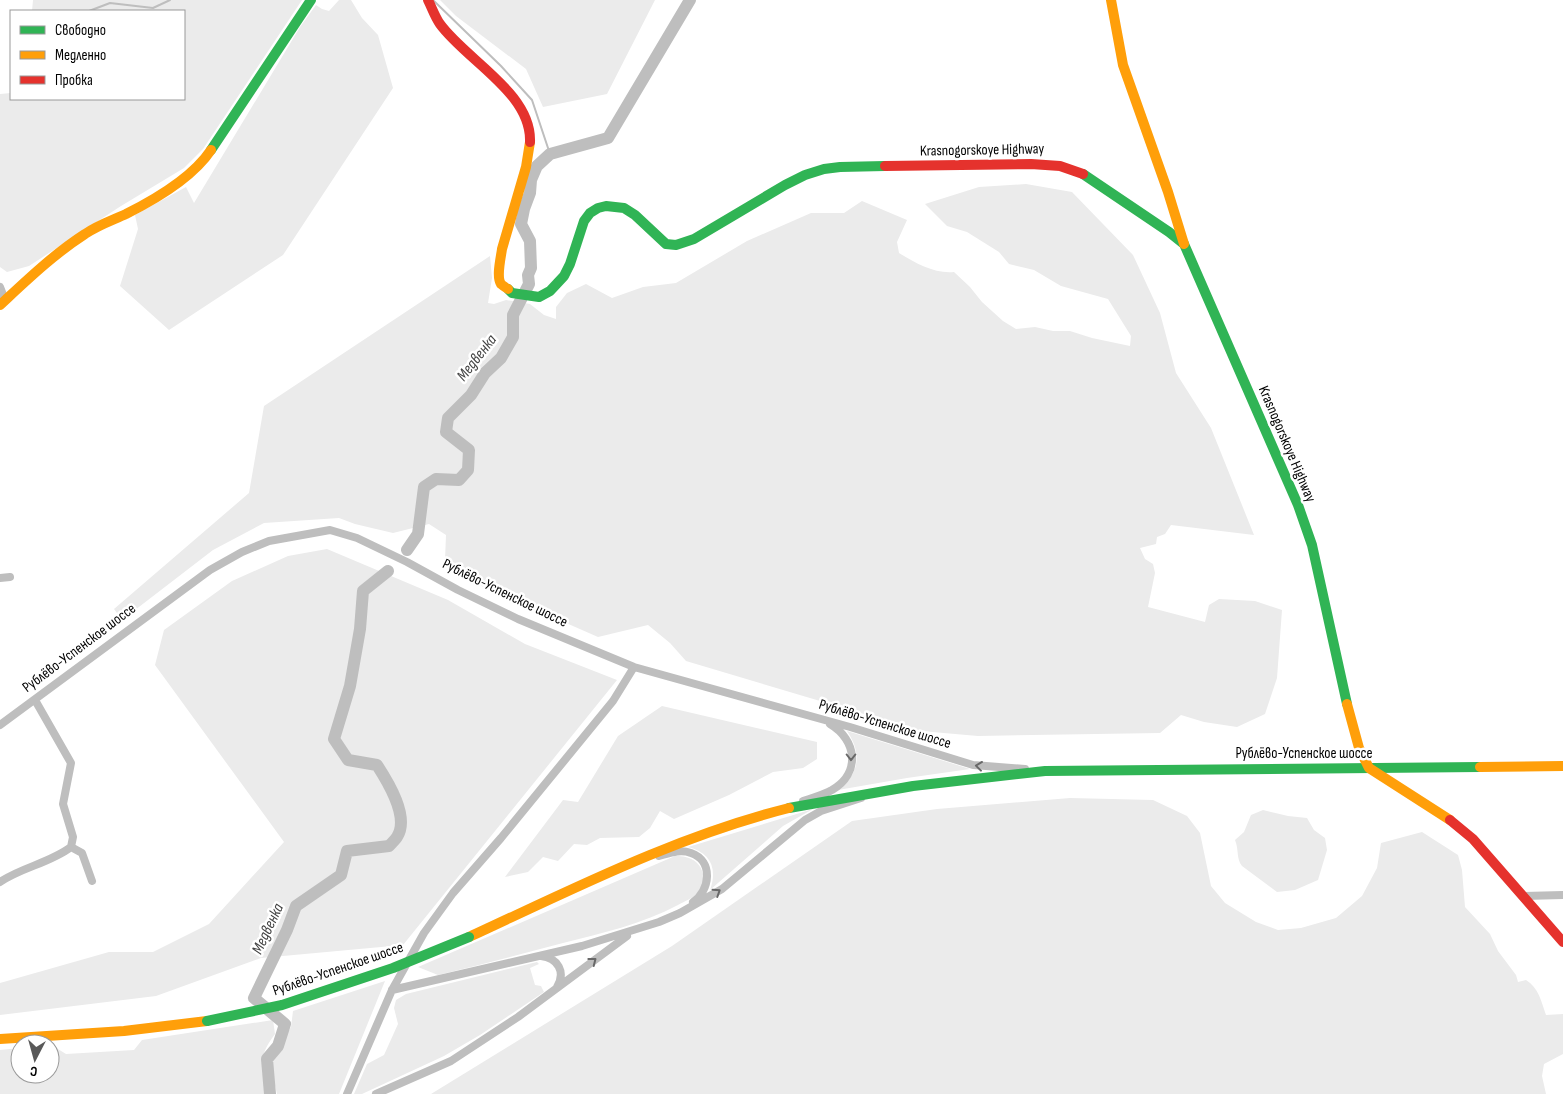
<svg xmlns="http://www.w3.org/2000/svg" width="1563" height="1094" font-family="'Sofia Sans Condensed',sans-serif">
<rect width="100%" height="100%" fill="#fff"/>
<!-- green -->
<path fill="#ebebeb" d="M 33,0 L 302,0 L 203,149 L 184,168 L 121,206 L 29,266 L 7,272 L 0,267 L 0,94 L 11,93 L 11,99 L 184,99 L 184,11 L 32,11 Z
M 339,0 L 351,0 L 362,18 L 378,35 L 393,88 L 283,255 L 169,330 L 120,286 L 138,229 L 135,215 L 186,187 L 194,203 L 300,27 L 316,5 L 322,9 L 329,11 Z
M 440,0 L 655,0 L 607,94 L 543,107 L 526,69 L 456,16 Z
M 1026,184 L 1072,192 L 1133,255 L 1160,313 L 1176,373 L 1211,428 L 1254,535 L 1171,525 L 1165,534 L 1157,537 L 1156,544 L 1140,548 L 1145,559 L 1153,564 L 1155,573 L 1148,607 L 1205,622 L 1209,605 L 1219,599 L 1255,601 L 1282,610 L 1277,678 L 1265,714 L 1237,727 L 1204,722 L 1181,715 L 1160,733 L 978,736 L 921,731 L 686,661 L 670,643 L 648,625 L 598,637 L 477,584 L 445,560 L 446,535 L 429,524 L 393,533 L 355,524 L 339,518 L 264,523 L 213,550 L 122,620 L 114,609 L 249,493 L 264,406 L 490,256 L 492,278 L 488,303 L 494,304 L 506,300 L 530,304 L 544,315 L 556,319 L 556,307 L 567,293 L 586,284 L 612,298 L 643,287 L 676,283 L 747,241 L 811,213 L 844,213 L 862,201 L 907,220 L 897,242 L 899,253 C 915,263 935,274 954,272 L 970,287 L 982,302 L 1003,321 L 1016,329 L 1035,327 L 1053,331 L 1070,331 L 1092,338 L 1130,346 L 1131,336 L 1108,299 L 1061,286 L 1034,270 L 1009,264 L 999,252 L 967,232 L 947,226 L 925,204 L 979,187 Z
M 327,549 L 448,600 L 525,644 L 617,680 L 403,945 L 261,958 L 156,996 L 0,1015 L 0,983 L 109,952 L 153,952 L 209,924 L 284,842 L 155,665 L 164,630 L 232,581 L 288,556 Z
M 662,706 L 817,742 L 817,759 L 803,768 L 773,772 L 729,795 L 674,819 L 660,811 L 650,828 L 639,837 L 600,838 L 587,845 L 574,844 L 558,861 L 543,857 L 528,872 L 505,877 L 563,800 L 578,802 L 618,736 Z
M 847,731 L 970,769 L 907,778 L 838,790 C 860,774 862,753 847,731 Z
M 1070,798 L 1153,800 L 1187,816 L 1200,833 L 1211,886 L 1225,903 L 1256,922 L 1278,930 L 1301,928 L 1336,918 L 1362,896 L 1377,868 L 1381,843 L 1422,832 L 1458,855 L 1462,870 L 1465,907 L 1490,934 L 1498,951 L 1516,975 L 1518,982 L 1526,980 C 1539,988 1541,1001 1546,1015 L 1563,1014 L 1563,1054 L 1544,1064 L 1542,1076 L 1546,1094 L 431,1094 L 672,946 L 852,821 L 937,809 Z
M 813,809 L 783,826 L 710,890 C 718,868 710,852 688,847 Z
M 1263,810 L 1288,816 L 1307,818 L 1314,830 L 1325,838 L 1327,850 L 1318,880 L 1295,890 L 1277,892 L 1242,866 C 1236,859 1239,849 1235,840 L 1244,832 L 1251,815 Z
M 675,856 C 683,856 690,857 696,862 C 705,870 706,884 698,893 C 693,898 685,901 678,905 C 642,924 603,933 563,943 C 521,954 480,965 438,975 L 418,967 Z
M 537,962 L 539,964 L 530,968 L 535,985 L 541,986 L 544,992 L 480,1035 L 444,1056 L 362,1094 L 354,1094 L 367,1064 L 384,1055 L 398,1024 L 394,1008 L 396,1000 L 406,994 Z
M 385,981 L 339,1094 L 277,1094 L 270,1064 L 291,1027 L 293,1011 Z
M 273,1020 L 275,1034 C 257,1058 262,1066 266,1094 L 0,1094 L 0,1050 L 20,1048 L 20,1074 L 50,1074 L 50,1046 L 53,1046 L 66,1054 L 134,1050 L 142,1040 Z"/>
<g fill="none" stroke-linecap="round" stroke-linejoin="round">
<!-- stream -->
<path stroke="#bebebe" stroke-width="2" d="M 434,1 L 501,66 L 532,100 L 550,154
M 89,11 L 110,3 L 153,8 L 170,0"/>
<!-- river -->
<path stroke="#bebebe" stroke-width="12" d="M 407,550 L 418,534 L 424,487 L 436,479 L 459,480 L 468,470 L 469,450 L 446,432 L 448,418 L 471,395 L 485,373 L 501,358 L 513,337 L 513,315 L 529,284 L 528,275 L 531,268 L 530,241 L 521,224 L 524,209 L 530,193 L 531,180 L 537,166 L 550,154 L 608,138 L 690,0
M 270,1094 L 267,1059 L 278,1046 L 285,1024 L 254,998 L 287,930 L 296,906 L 341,875 L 347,851 L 389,846 C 392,843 395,840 397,837 C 410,817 388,782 377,765 L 348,760 L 334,739 L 350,686 L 360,629 L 363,591 L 388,571"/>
<!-- street -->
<path stroke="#bebebe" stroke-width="8" d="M 0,287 L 5,300
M 0,578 L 10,577
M 0,725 L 210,570 L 242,552 L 269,541 L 330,530 L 357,538 L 407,562 L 458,590 L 518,619 L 634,667 L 850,727 L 973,765 L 1025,769
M 803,801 C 812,798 823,795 832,790 C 861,773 857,740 830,724
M 71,847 L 82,853 L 92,881
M 659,856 C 670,853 680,849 691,853 C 714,861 710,891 693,902
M 0,882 C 22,867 50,863 71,847 L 73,837 L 63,804 L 71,763 L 35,700
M 1523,896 L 1563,895
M 541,956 C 558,958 566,972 557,987
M 392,990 L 582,946 L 659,922 L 680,913 L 722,889 L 805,820 L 821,811 L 861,798
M 347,1094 L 392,990 L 424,933 L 453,893 L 501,838 L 613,701 L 634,667
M 376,1094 L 451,1061 L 518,1017 L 627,936"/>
<!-- fast -->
<path stroke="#30b455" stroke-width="10" d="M 211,150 L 311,0
M 1083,174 L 1169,232 L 1184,244 L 1298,505 L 1312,545 L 1347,704
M 508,289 L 512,293 L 539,297 L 550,291 L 564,276 L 570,264 L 584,221 L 590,213 L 598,208 L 606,206 L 624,208 L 635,215 L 666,244 L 676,245 L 694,239 L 785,185 L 805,175 L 824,169 L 840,167 L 885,166
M 789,808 L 913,786 L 1045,771 L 1480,767"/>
<!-- slow -->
<path stroke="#ff9f0a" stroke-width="10" d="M 1111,0 L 1123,65 L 1168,192 L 1184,244
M 508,289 C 507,289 501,284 501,284 C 496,277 501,257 502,249 L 526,167 L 530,142
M 0,305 C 27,280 54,254 85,234 C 98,225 113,220 126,214 C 156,199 193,177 211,150
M 1347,704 L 1359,748 L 1369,768 L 1450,820
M 1480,767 L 1563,766
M 469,937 C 573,889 677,836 789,808
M 0,1039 L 124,1031 L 207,1021"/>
<!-- jam -->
<path stroke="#e5322d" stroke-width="10" d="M 428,0 C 432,8 435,17 440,24 C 466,60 532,93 530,142
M 885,166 L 1031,164 L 1060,166 L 1083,174
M 1450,820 L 1473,839 L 1563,942"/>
<!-- fast-bridge -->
<path stroke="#30b455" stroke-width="10" d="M 207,1021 L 282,1005 L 393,968 L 469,937"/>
</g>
<!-- one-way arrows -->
<defs><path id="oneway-chevron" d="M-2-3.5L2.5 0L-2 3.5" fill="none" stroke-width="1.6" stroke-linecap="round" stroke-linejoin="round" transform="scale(1.25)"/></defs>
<g stroke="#686868">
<use href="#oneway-chevron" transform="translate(851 757) rotate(90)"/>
<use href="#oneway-chevron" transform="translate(979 766) rotate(-173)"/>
<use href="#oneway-chevron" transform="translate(717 892) rotate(-33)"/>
<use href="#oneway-chevron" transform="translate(593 961) rotate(-38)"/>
</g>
<g text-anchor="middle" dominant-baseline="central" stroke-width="5" stroke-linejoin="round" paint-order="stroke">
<!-- street labels -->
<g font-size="15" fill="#000" stroke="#fff">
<text transform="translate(982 150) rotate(-1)">Krasnogorskoye Highway</text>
<text transform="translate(1287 444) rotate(67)">Krasnogorskoye Highway</text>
<text transform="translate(505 593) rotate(26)">Рублёво-Успенское шоссе</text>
<text transform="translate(79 648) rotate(-37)">Рублёво-Успенское шоссе</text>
<text transform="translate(885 724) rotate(17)">Рублёво-Успенское шоссе</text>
<text x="1304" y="753">Рублёво-Успенское шоссе</text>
<text transform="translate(338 969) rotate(-19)">Рублёво-Успенское шоссе</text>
</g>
<!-- water labels -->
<g font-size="16" font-style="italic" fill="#434343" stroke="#fff">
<text transform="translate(477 358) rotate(-52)">Медвенка</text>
<text transform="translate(268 929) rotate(-65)">Медвенка</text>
</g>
</g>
<!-- legend -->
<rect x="10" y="10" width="175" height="90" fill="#ffffff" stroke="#999999"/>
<rect x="20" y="26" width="25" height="8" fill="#30b455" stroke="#999999"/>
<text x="55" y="35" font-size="15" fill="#000000">Свободно</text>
<rect x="20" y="51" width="25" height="8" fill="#ff9f0a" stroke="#999999"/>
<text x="55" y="60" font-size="15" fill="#000000">Медленно</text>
<rect x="20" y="76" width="25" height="8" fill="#e5322d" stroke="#999999"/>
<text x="55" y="85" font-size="15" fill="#000000">Пробка</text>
<!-- north arrow -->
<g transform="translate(35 1059) rotate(186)"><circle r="24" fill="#ffffff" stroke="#999999"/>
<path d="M0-4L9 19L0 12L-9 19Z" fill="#595959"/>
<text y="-8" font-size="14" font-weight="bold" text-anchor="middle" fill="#000000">С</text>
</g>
</svg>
